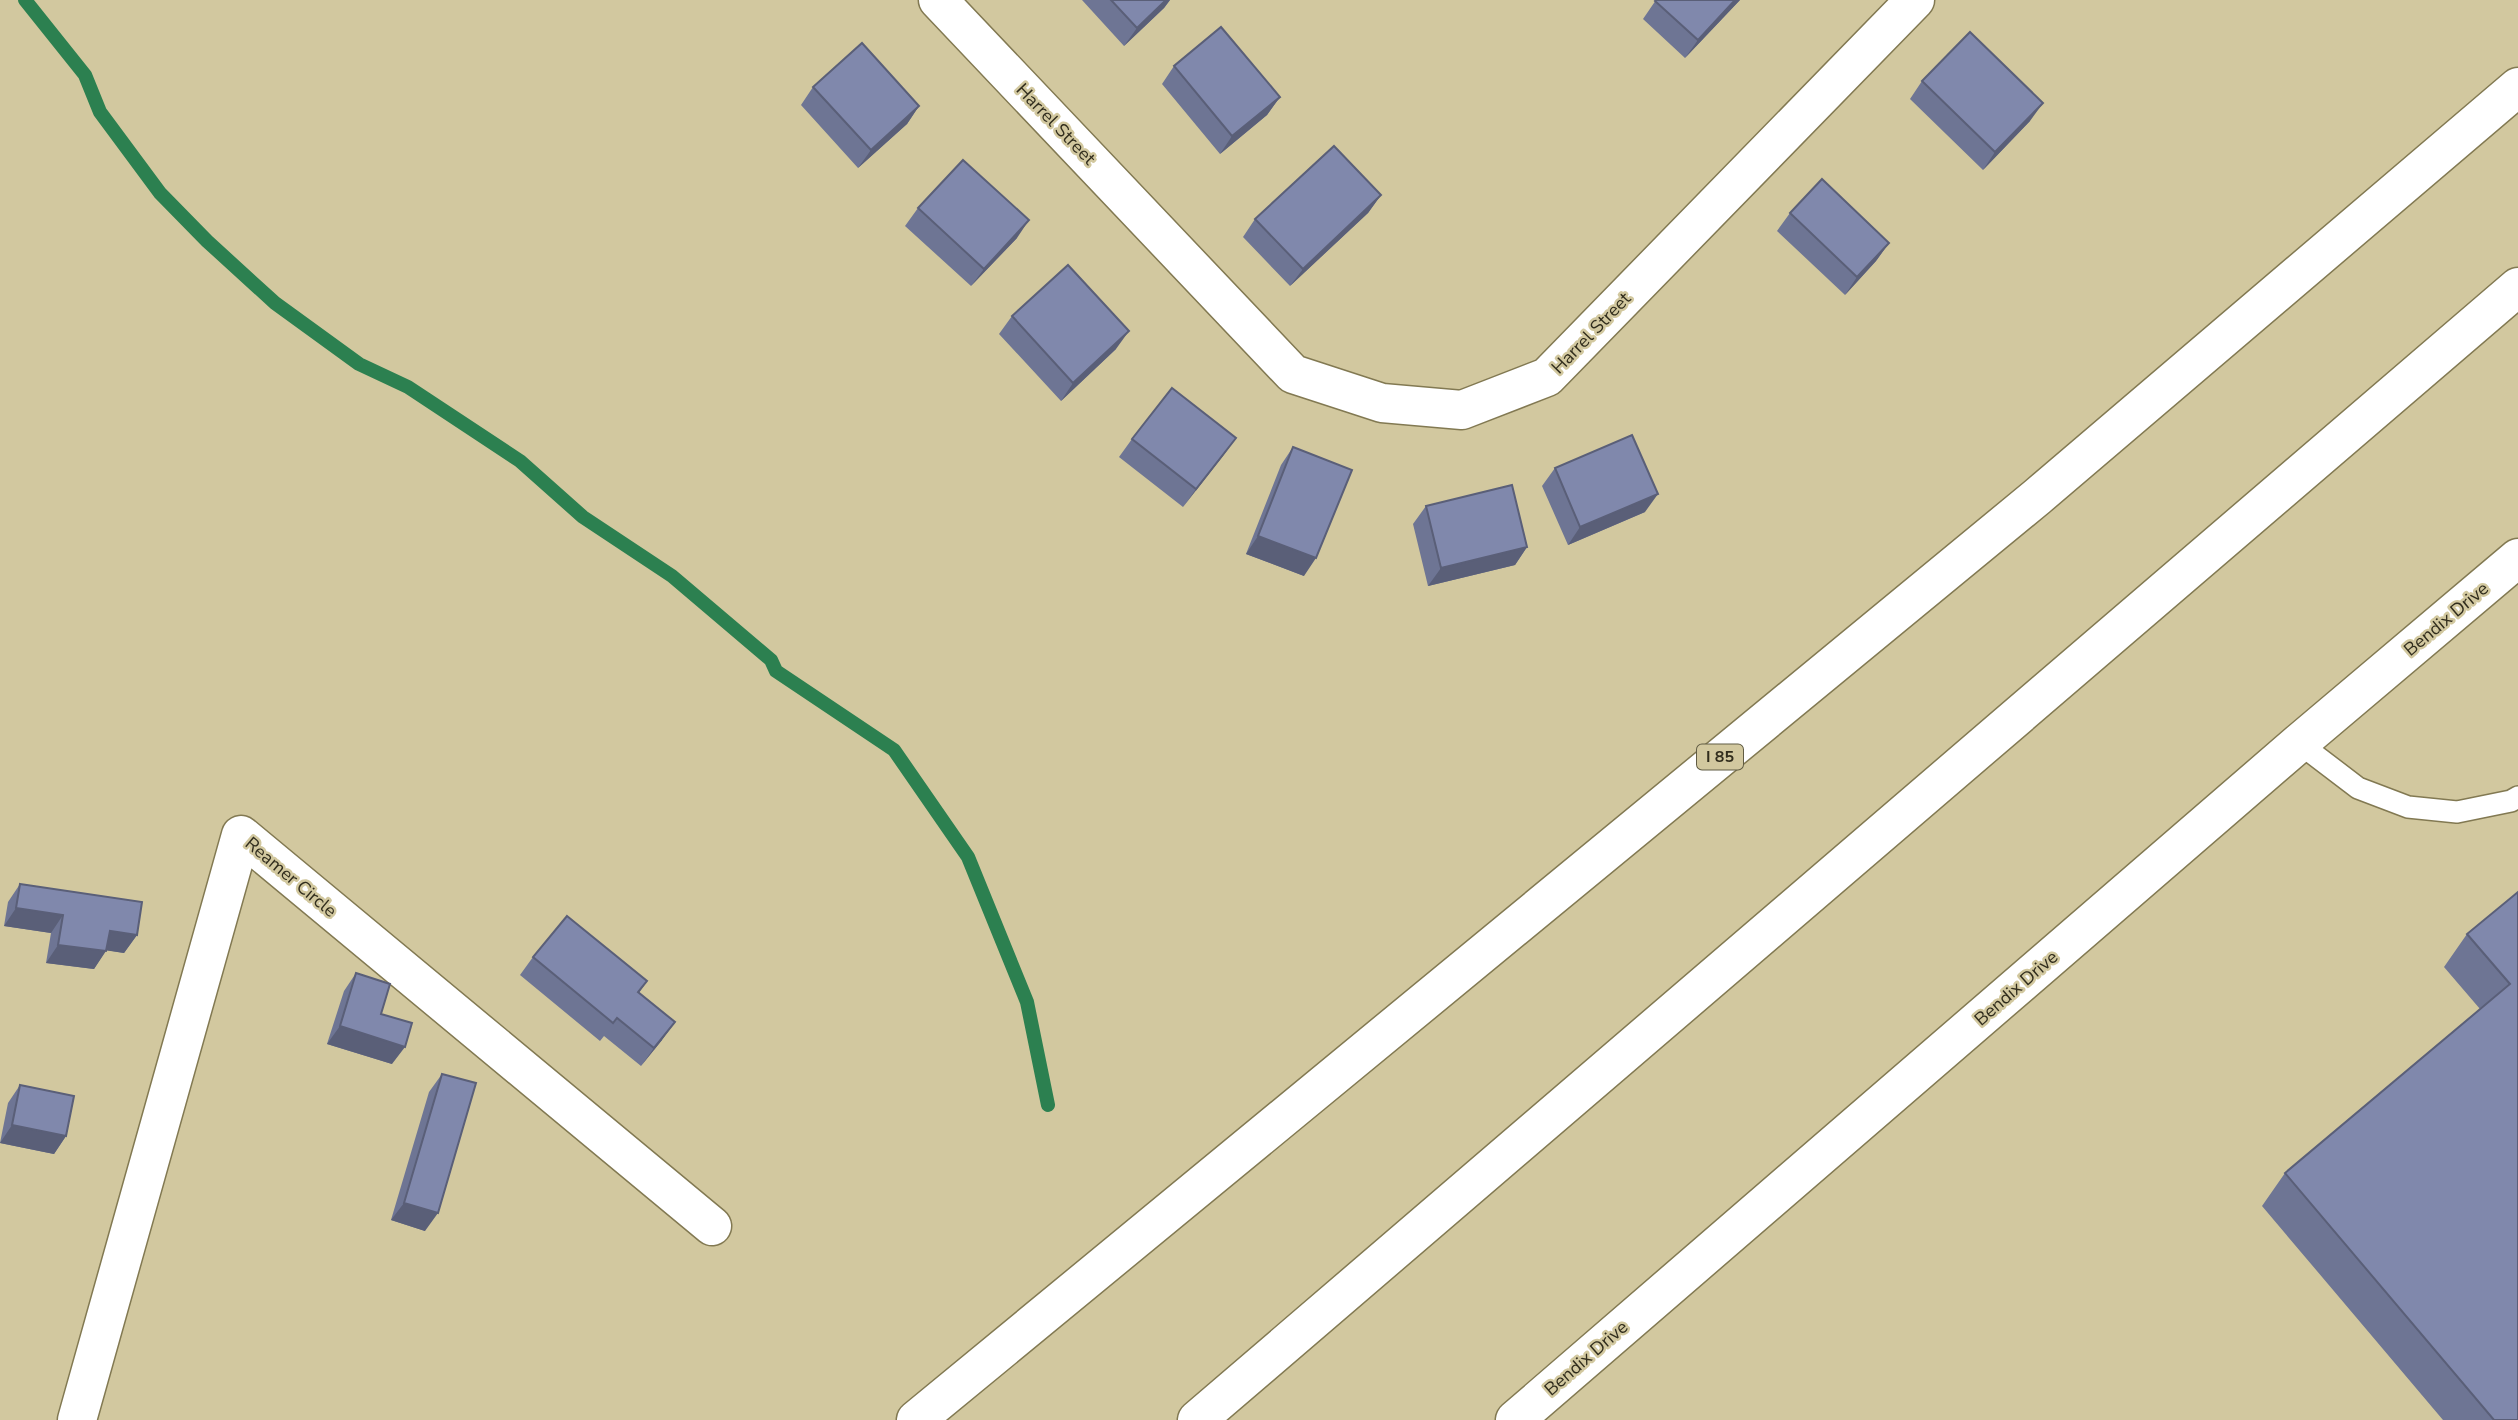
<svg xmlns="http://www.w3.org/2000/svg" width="2518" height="1420" font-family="'Nunito Sans',sans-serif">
<rect width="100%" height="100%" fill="#d2c89f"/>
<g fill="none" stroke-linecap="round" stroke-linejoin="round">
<!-- stream -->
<path stroke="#2c8050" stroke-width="14" d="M 25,0 L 85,75 L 100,112 L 160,193 L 207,241 L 275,303 L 359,364 L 408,387 L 520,461 L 583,517 L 672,576 L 771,660 L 776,671 L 894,750 L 968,857 L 1027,1002 L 1048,1105"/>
<!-- service casing -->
<g stroke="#827952" stroke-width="24">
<path id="service" d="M 2299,743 L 2358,788 L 2408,807 L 2457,812 L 2511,801 L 2518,797"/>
</g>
<!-- minor casing -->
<g stroke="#827952" stroke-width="41">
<path id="minor" d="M 938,0 L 1293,374 L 1382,403 L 1462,410 L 1547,377 L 1915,0
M 77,1420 L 241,835 L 712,1226
M 1515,1420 L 2299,743 L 2518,558"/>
</g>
<!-- motorway casing -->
<g stroke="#827952" stroke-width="41">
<path id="motorway" d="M 916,1420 L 2037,497 L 2518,87
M 1197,1420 L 2518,287"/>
</g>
<!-- service -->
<use href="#service" stroke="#fff" stroke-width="21"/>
<!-- minor -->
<use href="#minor" stroke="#fff" stroke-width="38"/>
<!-- motorway -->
<use href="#motorway" stroke="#fff" stroke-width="38"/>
</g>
<!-- wall -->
<path fill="#6e7594" d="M 1082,0 L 1170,0 L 1164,8 L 1124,46 Z
M 1656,0 L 1740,0 L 1685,58 L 1643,19 Z
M 1174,66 L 1280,97 L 1267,115 L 1220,154 L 1162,84 Z
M 1922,81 L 2030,121 L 1983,170 L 1910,99 Z
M 813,87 L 919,106 L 907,124 L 858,168 L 801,105 Z
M 1381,195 L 1368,213 L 1290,286 L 1243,237 L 1255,219 Z
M 918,208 L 1017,238 L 971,286 L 905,226 Z
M 1790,213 L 1889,243 L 1876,261 L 1845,295 L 1777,231 Z
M 1012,316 L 1116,349 L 1061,401 L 999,334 Z
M 1236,438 L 1183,507 L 1119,457 L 1132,439 Z
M 1293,447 L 1304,576 L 1246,554 L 1281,465 Z
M 1555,468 L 1645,512 L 1568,545 L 1542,486 Z
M 1426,506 L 1527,547 L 1515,565 L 1428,586 L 1413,524 Z
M 20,884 L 137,935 L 124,953 L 106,950 L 94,969 L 46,963 L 51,933 L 4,926 L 8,902 Z
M 2518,892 L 2518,1420 L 2443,1420 L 2262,1206 L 2285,1173 L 2480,1009 L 2444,967 L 2467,934 Z
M 533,957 L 647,981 L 639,993 L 662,1040 L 641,1066 L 604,1036 L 600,1041 L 520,975 Z
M 356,973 L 381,1014 L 392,1064 L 327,1044 L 344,991 Z
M 442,1074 L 425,1231 L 391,1220 L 429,1092 Z
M 20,1085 L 66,1136 L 54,1154 L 0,1143 L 8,1103 Z"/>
<!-- shaded-wall -->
<path fill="#5a5f78" d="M 1166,0 L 1170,0 L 1164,8 L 1124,46 L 1137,28 Z
M 1735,0 L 1740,0 L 1685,58 L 1698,40 Z
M 1280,97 L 1267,115 L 1220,154 L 1232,136 Z
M 2043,103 L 2030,121 L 1983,170 L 1995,152 Z
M 919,106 L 907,124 L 858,168 L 871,150 Z
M 1381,195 L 1368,213 L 1290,286 L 1303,269 Z
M 1029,220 L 1017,238 L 971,286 L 984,269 Z
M 1889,243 L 1876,261 L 1845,295 L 1857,277 Z
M 1129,331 L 1116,349 L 1061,401 L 1073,383 Z
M 1236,438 L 1223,456 L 1183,507 L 1196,489 Z
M 1658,494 L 1645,512 L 1568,545 L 1580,527 Z
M 1258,536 L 1316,558 L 1304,576 L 1246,554 Z
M 1527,547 L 1515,565 L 1428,586 L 1441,568 Z
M 16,908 L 63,915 L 51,933 L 4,926 Z
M 110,931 L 137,935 L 124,953 L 97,949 Z
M 58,945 L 106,951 L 94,969 L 46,963 Z
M 675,1022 L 662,1040 L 641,1066 L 654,1048 Z
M 340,1026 L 405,1047 L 392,1064 L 327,1044 Z
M 12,1125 L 66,1136 L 54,1154 L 0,1143 Z
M 404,1203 L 438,1213 L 425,1231 L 391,1220 Z"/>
<!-- building -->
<path fill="#8088ac" stroke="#5a5f78" stroke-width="2" d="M 1111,0 L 1166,0 L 1137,28 Z
M 1656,0 L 1735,0 L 1698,40 L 1655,1 Z
M 1221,27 L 1280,97 L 1232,136 L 1174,66 Z
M 1970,32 L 2043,103 L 1995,152 L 1922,81 Z
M 862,43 L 919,106 L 871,150 L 813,87 Z
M 1334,146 L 1381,195 L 1303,269 L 1255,219 Z
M 963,160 L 1029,220 L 984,269 L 918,208 Z
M 1822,179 L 1889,243 L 1857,277 L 1790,213 Z
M 1068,265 L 1129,331 L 1073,383 L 1012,316 Z
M 1172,388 L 1236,438 L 1196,489 L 1132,439 Z
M 1632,435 L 1658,494 L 1580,527 L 1555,468 Z
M 1293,447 L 1352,470 L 1316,558 L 1258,536 Z
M 1512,485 L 1527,547 L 1441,568 L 1426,506 Z
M 20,884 L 142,902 L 137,935 L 110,931 L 106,951 L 58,945 L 63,915 L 16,908 Z
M 2518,892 L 2518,1420 L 2494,1420 L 2285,1173 L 2510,984 L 2467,934 Z
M 567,916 L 647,981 L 638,992 L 675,1022 L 654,1048 L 617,1018 L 613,1023 L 533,957 Z
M 356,973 L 390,984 L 381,1014 L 412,1023 L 405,1047 L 340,1026 Z
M 442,1074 L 476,1083 L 438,1213 L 404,1203 Z
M 20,1085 L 74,1096 L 66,1136 L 12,1125 Z"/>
<g text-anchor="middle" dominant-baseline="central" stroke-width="5" stroke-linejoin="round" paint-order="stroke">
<!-- shield labels -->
<rect fill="#d2c89f" stroke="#615c44" stroke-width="2" x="1697" y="744.5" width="46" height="25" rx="5"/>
<g font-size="16" font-weight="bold" fill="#312d1d">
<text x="1720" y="757">I 85</text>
</g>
<!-- street labels -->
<g font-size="18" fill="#312d1d" stroke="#d2c89f">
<text transform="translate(1056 124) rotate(46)">Harrel Street</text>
<text transform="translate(1591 333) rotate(-46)">Harrel Street</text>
<text transform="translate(2446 619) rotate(-40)">Bendix Drive</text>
<text transform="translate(291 877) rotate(40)">Reamer Circle</text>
<text transform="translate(2016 988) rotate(-41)">Bendix Drive</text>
<text transform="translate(1586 1358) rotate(-41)">Bendix Drive</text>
</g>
</g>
</svg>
